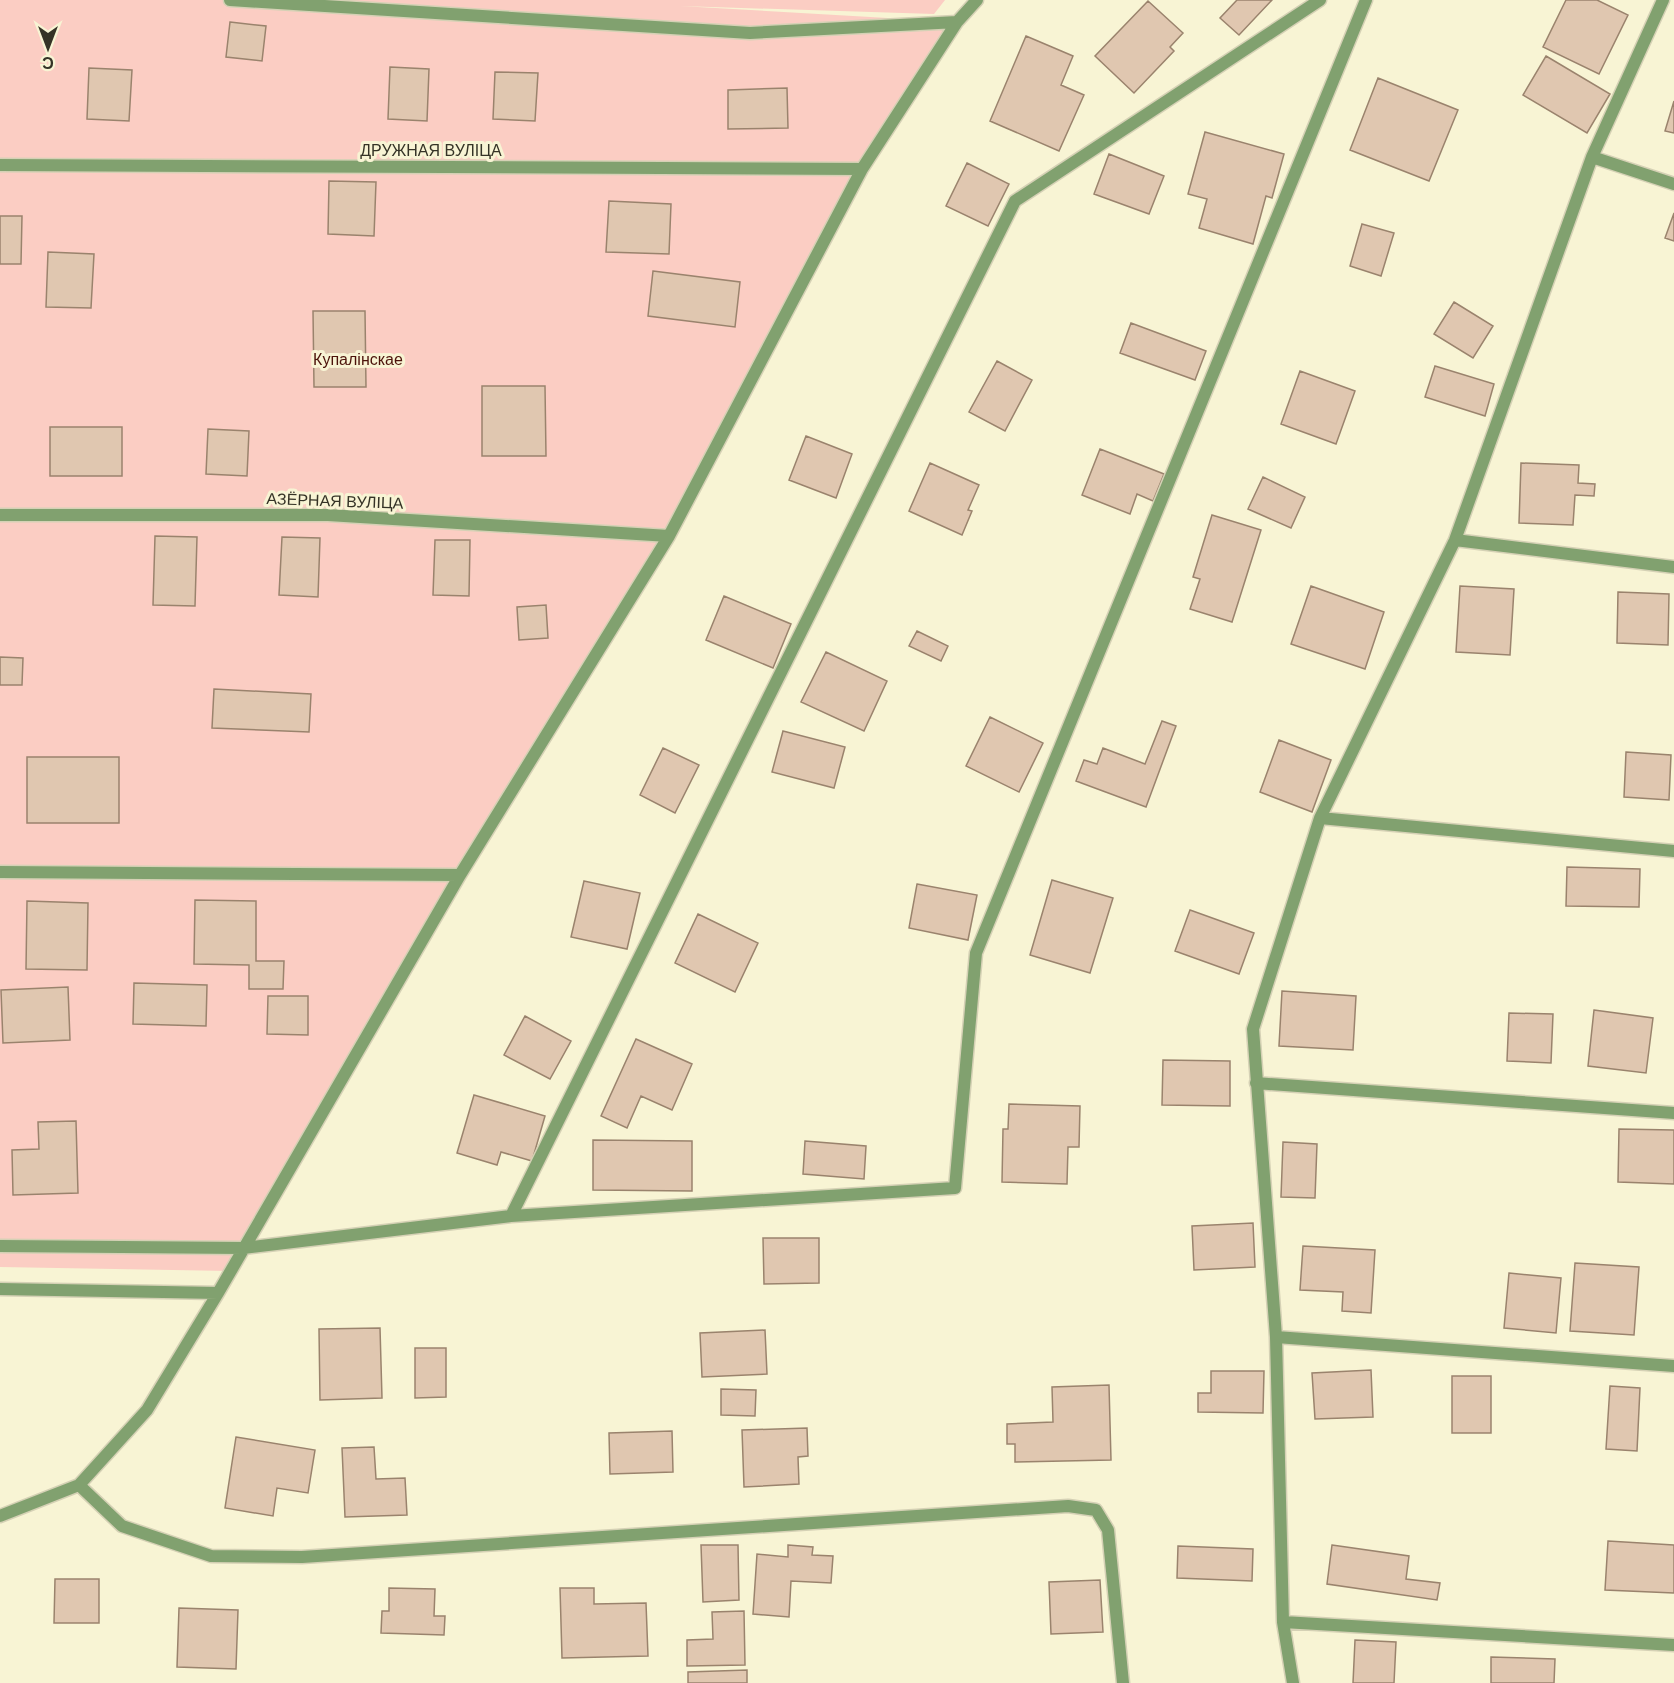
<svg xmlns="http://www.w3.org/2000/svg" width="1674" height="1683" font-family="Helvetica,sans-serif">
<rect width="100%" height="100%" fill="#f8f4d4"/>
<!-- green -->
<path fill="#fbcdc3" d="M 0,0 L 945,0 L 934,14 L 680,6 L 957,22 L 862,169 L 669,536 L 230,1271 L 0,1267 Z"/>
<!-- building -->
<path fill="#e0c7b0" stroke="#9a836d" stroke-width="1.5" d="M 1237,0 L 1272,0 L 1239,35 L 1220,18 Z
M 1566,0 L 1597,0 L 1628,15 L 1599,74 L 1543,47 Z
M 1148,1 L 1183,33 L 1170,47 L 1174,51 L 1134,93 L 1095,56 Z
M 230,22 L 266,26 L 262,61 L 226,57 Z
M 1026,36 L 1073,56 L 1061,85 L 1084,95 L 1059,151 L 990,121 Z
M 1546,56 L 1610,94 L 1587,133 L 1523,95 Z
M 390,67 L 429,69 L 427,121 L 388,119 Z
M 89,68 L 132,70 L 129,121 L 87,119 Z
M 495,72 L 538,73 L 535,121 L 493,119 Z
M 1378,78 L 1458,110 L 1429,181 L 1350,150 Z
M 787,88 L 788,128 L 728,129 L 728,90 Z
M 1674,101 L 1674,133 L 1665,131 Z
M 1205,132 L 1284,154 L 1272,198 L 1266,196 L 1253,244 L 1199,228 L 1207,199 L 1188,194 Z
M 1109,154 L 1164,176 L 1149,214 L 1094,194 Z
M 967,163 L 1009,184 L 988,226 L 946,206 Z
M 329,181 L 376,182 L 374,236 L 328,234 Z
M 609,201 L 671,204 L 669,254 L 606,252 Z
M 1674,213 L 1674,241 L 1665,238 Z
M 0,216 L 22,216 L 21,264 L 0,264 Z
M 1362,224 L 1394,233 L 1381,276 L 1350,266 Z
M 48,252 L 94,254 L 91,308 L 46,307 Z
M 653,271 L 740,282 L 735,327 L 648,316 Z
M 1454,302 L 1493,326 L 1473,358 L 1434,334 Z
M 313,311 L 365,311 L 366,387 L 314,387 Z
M 1131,323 L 1206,351 L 1195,380 L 1120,353 Z
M 997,361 L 1032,380 L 1005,431 L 969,412 Z
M 1435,366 L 1494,384 L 1485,416 L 1425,397 Z
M 1300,371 L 1355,391 L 1336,444 L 1281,424 Z
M 482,386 L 545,386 L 546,456 L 482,456 Z
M 50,427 L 122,427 L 122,476 L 50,476 Z
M 208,429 L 249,431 L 247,476 L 206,474 Z
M 806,436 L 852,454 L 836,498 L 789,480 Z
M 1100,449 L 1164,474 L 1153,501 L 1137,494 L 1130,514 L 1082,495 Z
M 930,463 L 979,485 L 968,510 L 972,511 L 962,535 L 909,511 Z
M 1521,463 L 1579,465 L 1578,483 L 1595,484 L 1594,496 L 1575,495 L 1573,525 L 1519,523 Z
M 1263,477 L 1305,497 L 1291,528 L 1248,509 Z
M 1212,515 L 1261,530 L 1232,622 L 1190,609 L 1200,579 L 1193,577 Z
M 155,536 L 197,537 L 195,606 L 153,605 Z
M 282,537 L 320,538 L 318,597 L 279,595 Z
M 435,540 L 470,540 L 469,596 L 433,595 Z
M 1311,586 L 1384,612 L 1365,669 L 1291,644 Z
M 1460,586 L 1514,589 L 1510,655 L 1456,652 Z
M 1618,592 L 1669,594 L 1668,645 L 1617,643 Z
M 724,596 L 791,624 L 773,668 L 706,640 Z
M 546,605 L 548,638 L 519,640 L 517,607 Z
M 917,631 L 948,646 L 941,661 L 909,646 Z
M 826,652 L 887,681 L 864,731 L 801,702 Z
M 0,657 L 23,658 L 22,685 L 0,685 Z
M 214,689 L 311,694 L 309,732 L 212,728 Z
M 990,717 L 1043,743 L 1019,792 L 966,766 Z
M 1162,721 L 1176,726 L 1146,807 L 1076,781 L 1084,760 L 1097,764 L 1103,748 L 1145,764 Z
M 783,731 L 845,747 L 834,788 L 772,772 Z
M 1279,740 L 1331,760 L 1312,812 L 1260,792 Z
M 663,748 L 699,765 L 675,813 L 640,795 Z
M 1626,752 L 1671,755 L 1669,800 L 1624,797 Z
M 27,757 L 119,757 L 119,823 L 27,823 Z
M 1567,867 L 1640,869 L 1639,907 L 1566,906 Z
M 1052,880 L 1113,898 L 1090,973 L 1030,955 Z
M 584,881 L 640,893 L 627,949 L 571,937 Z
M 917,884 L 977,895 L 968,940 L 909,928 Z
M 195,900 L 256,901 L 256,961 L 284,961 L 283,989 L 249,989 L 249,965 L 194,964 Z
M 27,901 L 88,903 L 87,970 L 26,969 Z
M 1190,910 L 1254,933 L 1239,974 L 1175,951 Z
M 698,914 L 758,943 L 735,992 L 675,963 Z
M 134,983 L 207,985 L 206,1026 L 133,1024 Z
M 68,987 L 70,1040 L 3,1043 L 1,990 Z
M 1282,991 L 1356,996 L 1353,1050 L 1279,1046 Z
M 268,996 L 308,996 L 308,1035 L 267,1034 Z
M 1594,1010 L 1653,1018 L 1646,1073 L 1588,1066 Z
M 1509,1013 L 1553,1014 L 1551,1063 L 1507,1061 Z
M 525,1016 L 571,1041 L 550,1079 L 504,1055 Z
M 636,1039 L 692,1064 L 672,1110 L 641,1096 L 627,1128 L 601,1116 Z
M 1163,1060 L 1230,1061 L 1230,1106 L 1162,1105 Z
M 474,1095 L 545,1116 L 532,1161 L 501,1152 L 497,1165 L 457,1153 Z
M 1009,1104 L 1080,1106 L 1079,1147 L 1068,1147 L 1067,1184 L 1002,1182 L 1003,1129 L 1008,1129 Z
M 76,1121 L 78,1193 L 13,1195 L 12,1150 L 39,1149 L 38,1122 Z
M 1619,1129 L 1674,1130 L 1674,1184 L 1618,1182 Z
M 593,1140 L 692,1141 L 692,1191 L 593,1190 Z
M 805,1141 L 866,1146 L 864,1179 L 803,1174 Z
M 1283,1142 L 1317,1144 L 1315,1198 L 1281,1197 Z
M 1253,1223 L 1255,1267 L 1194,1270 L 1192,1226 Z
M 763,1238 L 819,1238 L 819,1283 L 764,1284 Z
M 1303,1246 L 1375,1250 L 1371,1313 L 1342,1311 L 1343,1292 L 1300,1290 Z
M 1575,1263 L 1639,1267 L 1634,1335 L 1570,1331 Z
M 1509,1273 L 1561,1278 L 1556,1333 L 1504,1328 Z
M 380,1328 L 382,1398 L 320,1400 L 319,1329 Z
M 765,1330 L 767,1374 L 702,1377 L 700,1333 Z
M 415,1348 L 446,1348 L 446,1397 L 415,1398 Z
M 1371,1370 L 1373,1417 L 1315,1419 L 1312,1373 Z
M 1211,1371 L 1264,1371 L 1263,1413 L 1198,1412 L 1198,1393 L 1211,1393 Z
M 1452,1376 L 1491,1376 L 1491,1433 L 1452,1433 Z
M 1109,1385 L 1111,1460 L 1015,1462 L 1015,1444 L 1007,1444 L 1007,1424 L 1053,1422 L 1052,1387 Z
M 1610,1386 L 1640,1388 L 1637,1451 L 1606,1449 Z
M 721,1389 L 756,1390 L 755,1416 L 721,1415 Z
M 807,1428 L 808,1456 L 798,1457 L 799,1484 L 744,1487 L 742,1430 Z
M 672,1431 L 673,1472 L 610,1474 L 609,1433 Z
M 236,1437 L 315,1450 L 308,1493 L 277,1488 L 273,1516 L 225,1508 Z
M 374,1447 L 376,1479 L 405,1478 L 407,1515 L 345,1517 L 342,1448 Z
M 1608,1541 L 1674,1545 L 1674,1593 L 1605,1590 Z
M 701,1545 L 738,1545 L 739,1600 L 703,1602 Z
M 788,1545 L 813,1547 L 812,1555 L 833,1556 L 831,1583 L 791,1581 L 789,1617 L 753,1614 L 757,1554 L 788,1557 Z
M 1332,1545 L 1409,1556 L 1406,1579 L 1440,1583 L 1437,1600 L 1327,1584 Z
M 1178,1546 L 1253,1549 L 1252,1581 L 1177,1578 Z
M 55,1579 L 99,1579 L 99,1623 L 54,1623 Z
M 1100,1580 L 1103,1632 L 1051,1634 L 1049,1582 Z
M 389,1588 L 435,1589 L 434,1616 L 445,1616 L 444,1635 L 381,1633 L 382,1611 L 389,1611 Z
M 560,1588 L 594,1588 L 594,1604 L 646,1603 L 648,1656 L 562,1658 Z
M 179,1608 L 238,1610 L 236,1669 L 177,1667 Z
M 744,1611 L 745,1665 L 687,1666 L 687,1640 L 713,1639 L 712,1612 Z
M 1355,1640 L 1396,1642 L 1394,1683 L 1353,1683 Z
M 1491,1657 L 1555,1659 L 1554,1683 L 1491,1683 Z
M 747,1670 L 747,1683 L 688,1683 L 688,1672 Z"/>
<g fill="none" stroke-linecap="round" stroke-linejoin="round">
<!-- minor casing -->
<g stroke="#d5d1b5" stroke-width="15">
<path id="minor" d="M 230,0 L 750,33 L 957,22
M 1592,157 L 1674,184
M 0,165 L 862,169
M 0,515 L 328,515 L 669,536
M 1455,540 L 1674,567
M 1320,818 L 1674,851
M 0,872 L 460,875
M 1256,1083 L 1674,1113
M 511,1216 L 1015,201 L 1320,0
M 0,1246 L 243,1248 L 511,1216 L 955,1188 L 976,953 L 1366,0
M 0,1289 L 218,1293
M 1276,1337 L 1674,1366
M 79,1485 L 122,1526 L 211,1556 L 302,1557 L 1068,1506 L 1096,1510 L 1108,1530 L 1123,1683
M 0,1516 L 79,1485 L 147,1410 L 218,1293 L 460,875 L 669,536 L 862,169 L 957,22 L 977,0
M 1283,1622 L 1674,1645
M 1293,1683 L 1283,1622 L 1276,1337 L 1253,1029 L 1320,818 L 1455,540 L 1592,157 L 1663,0"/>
</g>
<!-- minor -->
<use href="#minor" stroke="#81a16f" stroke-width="12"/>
</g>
<g text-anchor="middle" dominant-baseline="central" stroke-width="6" stroke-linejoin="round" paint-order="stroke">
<!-- street labels -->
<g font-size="16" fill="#353326" stroke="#f8f4d4">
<text x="431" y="150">ДРУЖНАЯ ВУЛІЦА</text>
<text transform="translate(335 501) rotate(2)">АЗЁРНАЯ ВУЛІЦА</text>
</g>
<!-- park labels -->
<g font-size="16" fill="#4c130a" stroke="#f8f4d4">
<text x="358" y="359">Купалінскае</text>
</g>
</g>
<!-- north arrow -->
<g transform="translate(48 48) rotate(180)" stroke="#f8f4d4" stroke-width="4.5" paint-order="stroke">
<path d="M0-4.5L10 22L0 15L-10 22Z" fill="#353326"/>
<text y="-9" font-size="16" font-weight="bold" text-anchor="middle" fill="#353326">С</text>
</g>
</svg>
